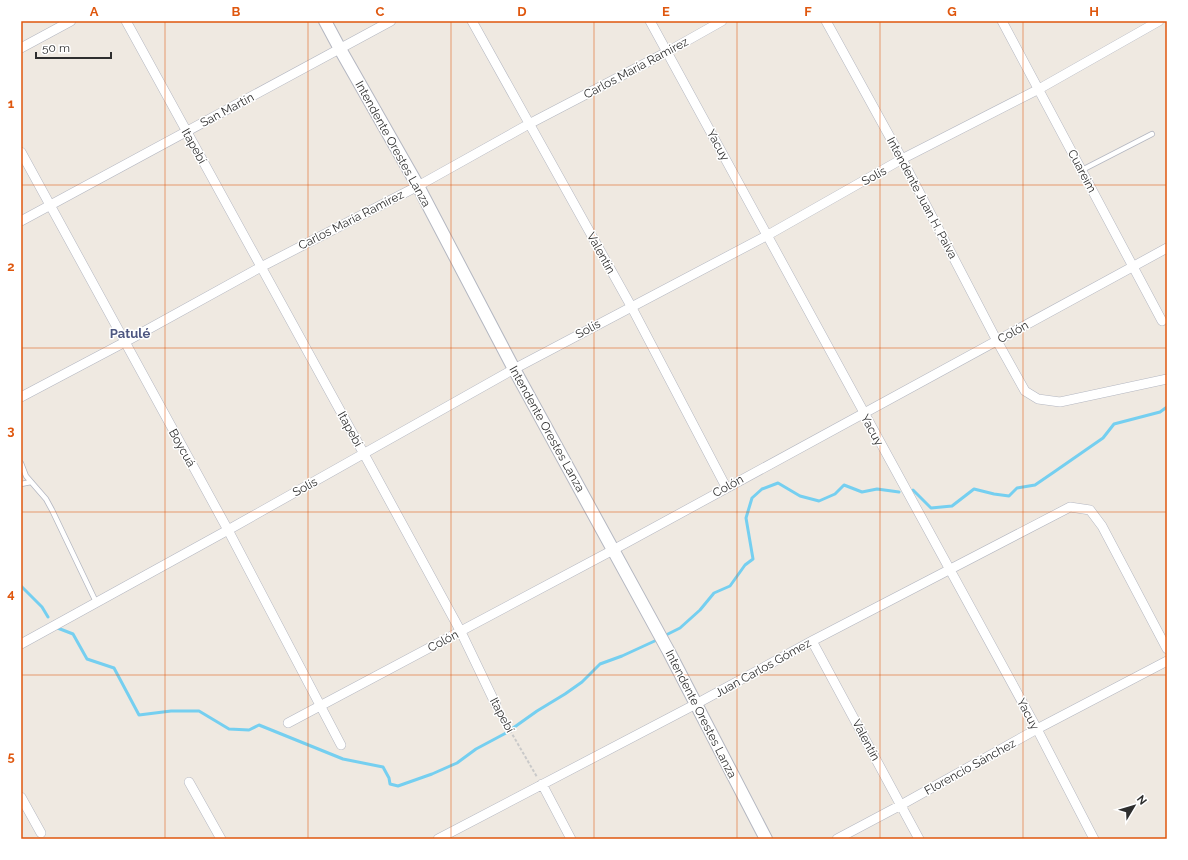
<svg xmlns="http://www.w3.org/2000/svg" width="1188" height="860" font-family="Raleway,sans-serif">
<rect width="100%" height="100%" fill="#efe9e1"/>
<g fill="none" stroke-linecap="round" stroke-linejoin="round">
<!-- stream -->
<path stroke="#75cff0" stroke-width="3" d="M 913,490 L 931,508 L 952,506 L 974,489 L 994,494 L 1009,496 L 1017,488 L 1035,485 L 1054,472 L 1103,438 L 1114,424 L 1160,412 L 1167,407
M 21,586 L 42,607 L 48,617
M 55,627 L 73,634 L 87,659 L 114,668 L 139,715 L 171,711 L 199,711 L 229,729 L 249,730 L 259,725 L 343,759 L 383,767 L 389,778 L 390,784 L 398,786 L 432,774 L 457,763 L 476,749 L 506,733 L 537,711 L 565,694 L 582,682 L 600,664 L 622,656 L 659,639
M 664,636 L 680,628 L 700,610 L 714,593 L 730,586 L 745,565 L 753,559 L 746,518 L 752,498 L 762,489 L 778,483 L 800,496 L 819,501 L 835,494 L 844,485 L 862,492 L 877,489 L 899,492"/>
<!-- lane casing -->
<g stroke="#b4b7c1" stroke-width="6">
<path id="lane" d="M 1082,170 L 1152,134
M 21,463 L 26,476 L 46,499 L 52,510 L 96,602
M 21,484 L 31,482"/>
</g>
<!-- street casing -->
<g stroke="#b4b7c1" stroke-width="10">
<path id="street" d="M 126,21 L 364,454 L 461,632 L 496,705
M 472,21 L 631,306 L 726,487
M 650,21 L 1037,729 L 1094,839
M 826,21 L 902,159 L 997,341 L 1025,391 L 1038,399 L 1060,402 L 1167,379
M 1002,21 L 1162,321
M 21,48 L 71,21
M 21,152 L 228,530 L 341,745
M 21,221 L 391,21
M 21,397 L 125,342 L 261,267 L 418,186 L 529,124 L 667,52 L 722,21
M 812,641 L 919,839
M 21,644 L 228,530 L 514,369 L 768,235 L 902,159 L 1039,89 L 1159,21
M 288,723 L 613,550 L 1167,248
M 189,782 L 221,839
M 542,784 L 571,839
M 21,797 L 41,833
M 438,839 L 696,704 L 812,641 L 1070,507 L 1090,510 L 1102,526 L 1167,649
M 837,839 L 901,805 L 1037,729 L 1167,661"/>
</g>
<!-- secondary casing -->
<g stroke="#b4b7c1" stroke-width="14">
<path id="secondary" d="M 325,21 L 340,49 L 418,186 L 514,369 L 669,652 L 766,839"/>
</g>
<!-- path -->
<path stroke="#c9c9c9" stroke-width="2" stroke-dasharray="3 2" stroke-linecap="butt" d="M 500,713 L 537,777"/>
<!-- lane -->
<use href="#lane" stroke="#fff" stroke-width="4.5"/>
<!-- street -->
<use href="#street" stroke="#fff" stroke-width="9"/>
<!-- secondary -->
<use href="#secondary" stroke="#fff" stroke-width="12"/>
</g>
<!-- grid -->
<path fill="none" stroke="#df570e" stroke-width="1" stroke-opacity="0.55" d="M 165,21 L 165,839M 308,21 L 308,839M 451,21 L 451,839M 594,21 L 594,839M 737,21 L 737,839M 880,21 L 880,839M 1023,21 L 1023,839M 21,185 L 1167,185M 21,348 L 1167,348M 21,512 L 1167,512M 21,675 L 1167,675"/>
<g text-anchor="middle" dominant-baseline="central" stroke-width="3" stroke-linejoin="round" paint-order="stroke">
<!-- street labels -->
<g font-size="12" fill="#2e2e2e" stroke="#fff">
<text transform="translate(636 68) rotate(-28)">Carlos María Ramírez</text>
<text transform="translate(227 110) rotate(-28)">San Martín</text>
<text transform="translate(393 144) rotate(61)">Intendente Orestes Lanza</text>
<text transform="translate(718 145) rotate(61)">Yacuy</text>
<text transform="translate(194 146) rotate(61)">Itapebí</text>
<text transform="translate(1082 171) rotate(62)">Cuareim</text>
<text transform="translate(874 176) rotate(-29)">Solís</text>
<text transform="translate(922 198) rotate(62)">Intendente Juan H. Paiva</text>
<text transform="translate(351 220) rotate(-27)">Carlos María Ramírez</text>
<text transform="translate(601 253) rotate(61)">Valentín</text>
<text transform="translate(588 329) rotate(-28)">Solís</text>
<text transform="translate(1013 332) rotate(-29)">Colón</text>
<text transform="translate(350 429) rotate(61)">Itapebí</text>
<text transform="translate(547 429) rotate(61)">Intendente Orestes Lanza</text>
<text transform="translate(872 430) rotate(61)">Yacuy</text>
<text transform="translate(182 448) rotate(61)">Boycuá</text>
<text transform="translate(728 486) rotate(-29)">Colón</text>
<text transform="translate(305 487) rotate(-29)">Solís</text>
<text transform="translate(443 641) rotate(-28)">Colón</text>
<text transform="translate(763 668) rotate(-29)">Juan Carlos Gómez</text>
<text transform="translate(701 714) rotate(63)">Intendente Orestes Lanza</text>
<text transform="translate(1028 714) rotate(62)">Yacuy</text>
<text transform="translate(502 715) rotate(62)">Itapebí</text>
<text transform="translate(866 740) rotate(62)">Valentín</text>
<text transform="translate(970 767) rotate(-29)">Florencio Sánchez</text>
</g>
<!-- neighbourhood labels -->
<g font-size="13" font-weight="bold" fill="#4d5680" stroke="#fff">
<text x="130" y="333">Patulé</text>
</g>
</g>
<!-- border -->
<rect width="1188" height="860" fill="none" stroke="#ffffff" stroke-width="44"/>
<!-- north arrow -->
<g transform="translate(1134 806) rotate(52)" stroke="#ffffff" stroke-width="3" paint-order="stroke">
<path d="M0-3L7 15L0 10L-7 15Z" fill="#2e2e2e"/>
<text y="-6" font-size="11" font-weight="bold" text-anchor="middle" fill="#2e2e2e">N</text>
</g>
<!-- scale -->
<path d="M36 52v6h75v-6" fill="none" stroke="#2e2e2e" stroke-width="2"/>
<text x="42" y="52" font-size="12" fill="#2e2e2e" stroke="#ffffff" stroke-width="3" paint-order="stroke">50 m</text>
<rect x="22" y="22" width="1144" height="816" fill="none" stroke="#df570e" stroke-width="1.5"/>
<g font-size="13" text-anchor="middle" font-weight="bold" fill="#df570e">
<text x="94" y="16">A</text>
<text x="236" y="16">B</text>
<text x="380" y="16">C</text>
<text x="522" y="16">D</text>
<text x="666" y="16">E</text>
<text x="808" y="16">F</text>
<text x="952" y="16">G</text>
<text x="1094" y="16">H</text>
<text x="11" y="108">1</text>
<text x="11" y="271">2</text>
<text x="11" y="435">3</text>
<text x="11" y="598">4</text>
<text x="11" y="761">5</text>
</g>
</svg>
